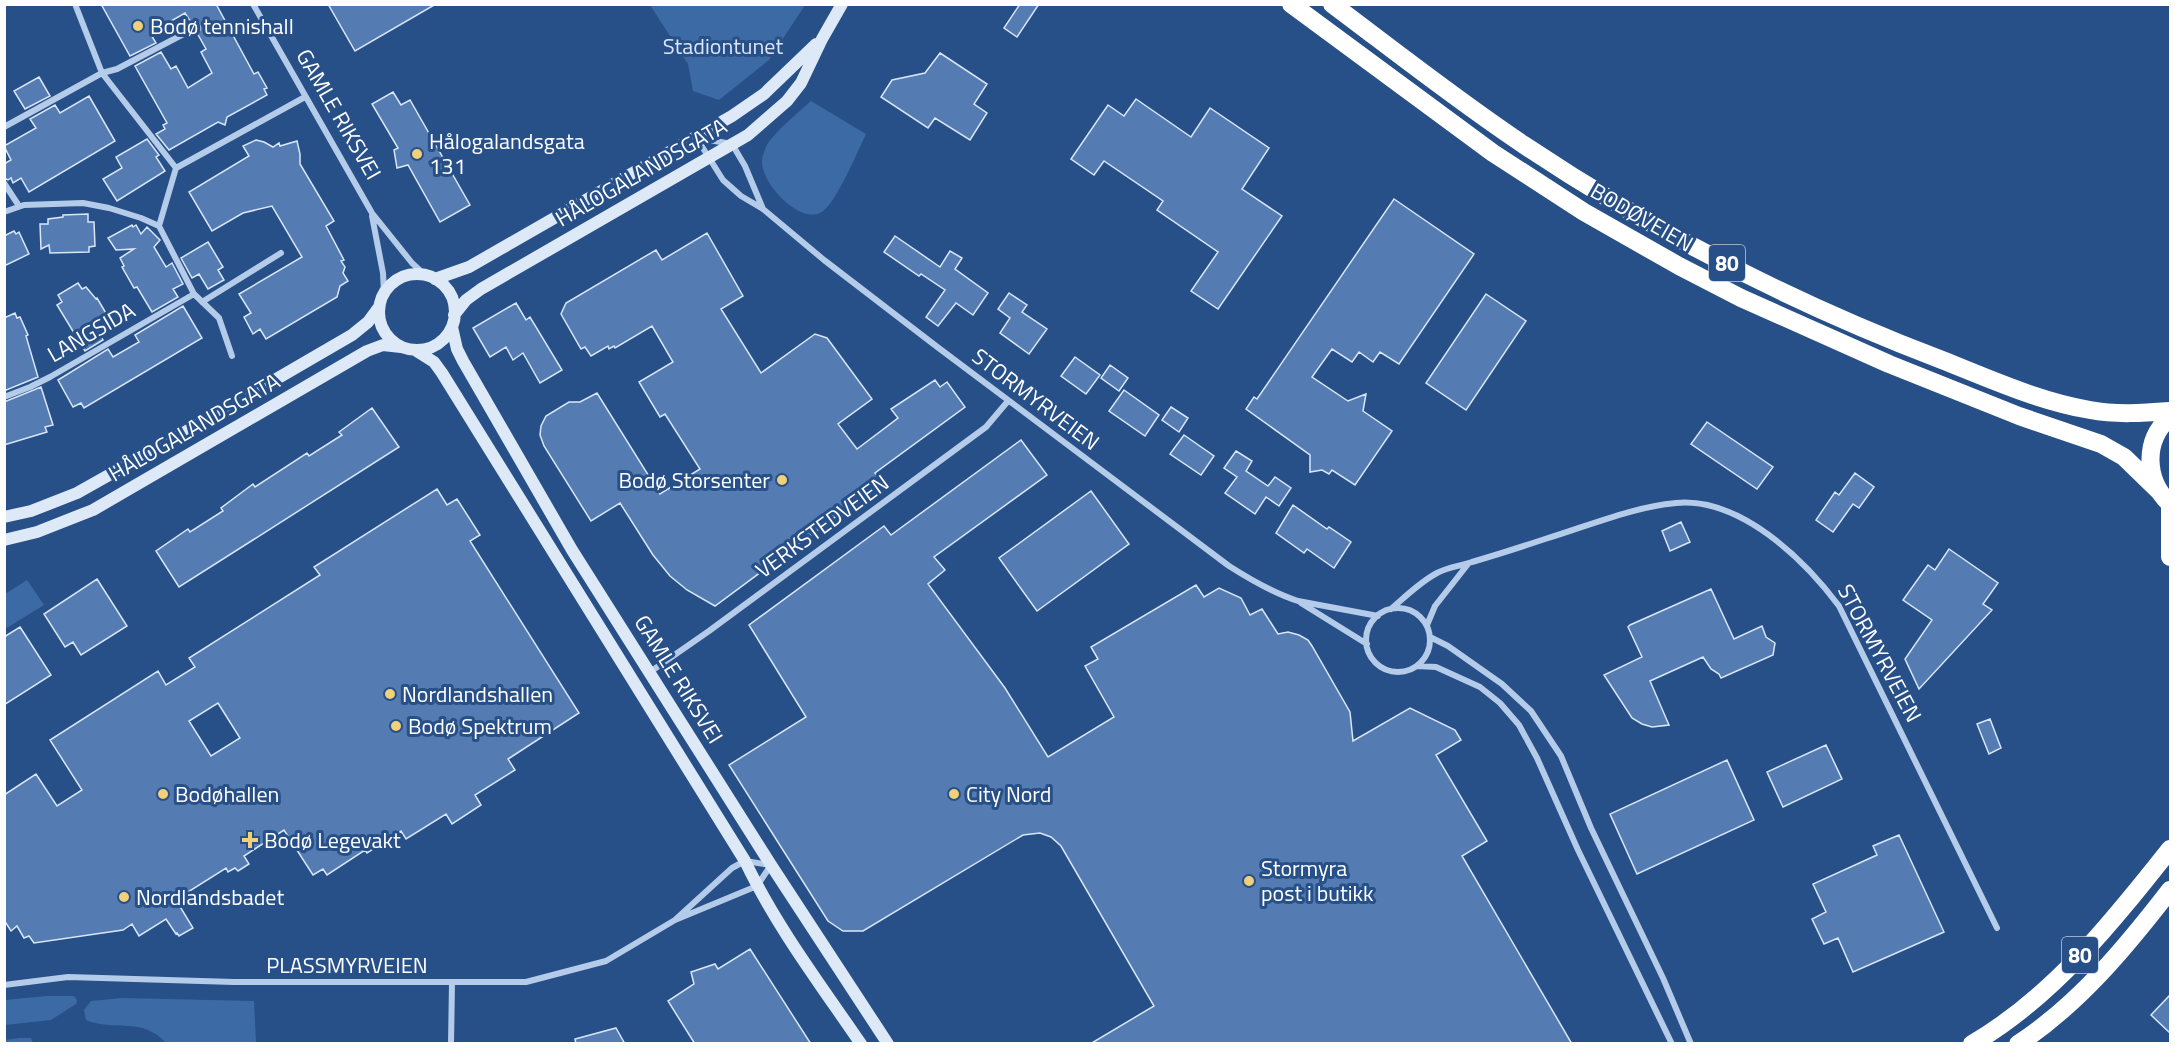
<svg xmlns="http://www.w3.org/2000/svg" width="2175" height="1048" font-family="'Titillium Web',sans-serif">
<rect width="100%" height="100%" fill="#285088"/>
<!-- green -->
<path fill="#3c6aa5" d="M 650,5 L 805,5 L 769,60 L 719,100 L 693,91 L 688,64 Z
M 811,101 L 866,134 C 858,150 835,207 820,213 C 797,223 760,181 762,160 C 762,156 765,150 766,147 C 771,135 800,111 811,101 Z
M 27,580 L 44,605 L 5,629 L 5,594 Z
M 47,996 L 74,996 L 77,1000 L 76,1004 L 51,1020 L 5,1025 L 5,1000 Z
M 122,998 L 254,1001 L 256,1043 L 166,1043 C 142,1016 114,1032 86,1020 L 84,1010 L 91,1001 Z
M 19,1038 L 31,1038 L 33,1043 L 5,1043 L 5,1040 Z"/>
<!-- building -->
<path fill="#547cb2" stroke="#d8e6f7" stroke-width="1.5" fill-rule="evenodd" d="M 101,4 L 216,4 L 254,74 L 258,72 L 267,88 L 264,89 L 267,95 L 227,117 L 225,125 L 218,122 L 169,150 L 156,134 L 165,129 L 163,125 L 167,123 L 135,66 L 161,52 L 171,69 L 176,66 L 188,88 L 212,73 L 201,52 L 206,49 L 197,33 L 200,30 L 200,26 L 196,23 L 192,24 L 185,13 L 150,33 L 156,43 L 130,56 Z
M 328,4 L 436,4 L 355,51 Z
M 1020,4 L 1039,4 L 1017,37 L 1004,28 Z
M 940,53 L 987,84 L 974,104 L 987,113 L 970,140 L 935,118 L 928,128 L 881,97 L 892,80 L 925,73 Z
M 39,77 L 50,96 L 25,109 L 14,91 Z
M 393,92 L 401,105 L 410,100 L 470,205 L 440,222 L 408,165 L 397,168 L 394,150 L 398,148 L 372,104 Z
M 89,96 L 115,141 L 29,192 L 21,178 L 13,183 L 11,178 L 8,180 L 4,178 L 4,164 L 11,160 L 4,146 L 36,128 L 30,119 L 55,105 L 60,113 Z
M 1136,99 L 1191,137 L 1210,108 L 1269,148 L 1242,189 L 1282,216 L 1218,309 L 1191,291 L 1218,252 L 1157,210 L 1163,201 L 1104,161 L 1094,175 L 1071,159 L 1108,105 L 1124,116 Z
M 147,139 L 159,155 L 156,157 L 165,171 L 117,201 L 103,179 L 122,168 L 116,157 Z
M 256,140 L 264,142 L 273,147 L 279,143 L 280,146 L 297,141 L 300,154 L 300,164 L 334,221 L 326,226 L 344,260 L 341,261 L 345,267 L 343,273 L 348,281 L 340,286 L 337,297 L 266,339 L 260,329 L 253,334 L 244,317 L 251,313 L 239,294 L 302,257 L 272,206 L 243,213 L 212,231 L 189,192 L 249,156 L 243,146 Z
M 1394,199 L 1474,254 L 1399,364 L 1380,352 L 1373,362 L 1359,352 L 1352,362 L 1332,349 L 1312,377 L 1348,401 L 1366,394 L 1363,411 L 1392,431 L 1355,485 L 1332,470 L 1329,474 L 1322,470 L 1310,472 L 1310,455 L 1246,409 L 1254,397 L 1257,399 Z
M 88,214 L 88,222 L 94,222 L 95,246 L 89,247 L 89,252 L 50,253 L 49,245 L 41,249 L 40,224 L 48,224 L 48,219 L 63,217 L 63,215 Z
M 132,225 L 133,227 L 136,225 L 141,234 L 147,227 L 160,240 L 154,247 L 166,267 L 172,263 L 183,284 L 173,289 L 178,297 L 152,312 L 137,287 L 134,288 L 122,267 L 124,266 L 120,258 L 134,249 L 116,250 L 108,238 Z
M 14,231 L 16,234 L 19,232 L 29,254 L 4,266 L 4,236 Z
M 707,233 L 743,296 L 721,309 L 761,373 L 815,334 L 827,338 L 872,399 L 838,424 L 857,449 L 898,418 L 891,409 L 935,380 L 940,387 L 947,382 L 965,407 L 875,473 L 883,483 L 840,509 L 842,512 L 715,606 L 687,590 L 670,576 L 653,555 L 620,503 L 591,521 L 544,446 L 540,435 L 541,426 L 546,416 L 569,402 L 580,402 L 597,393 L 660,494 L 700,469 L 665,414 L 660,417 L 639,382 L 673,362 L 652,326 L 615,348 L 614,346 L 609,349 L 608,346 L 591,356 L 585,347 L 581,349 L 561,314 L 566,303 L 656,250 L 662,260 Z
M 895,236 L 940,267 L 950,251 L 962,258 L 955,269 L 988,293 L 973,315 L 956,303 L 938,326 L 926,317 L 945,290 L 921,274 L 919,276 L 884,252 Z
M 208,242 L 223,267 L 218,270 L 224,280 L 208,289 L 199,274 L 192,278 L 181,258 Z
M 78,283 L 82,289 L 86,287 L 96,299 L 97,298 L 113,325 L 99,333 L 103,340 L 85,351 L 57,305 L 62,302 L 58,295 Z
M 1009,293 L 1027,305 L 1022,312 L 1047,329 L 1029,354 L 1000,333 L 1010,318 L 998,309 Z
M 1486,294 L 1526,321 L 1466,410 L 1426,383 Z
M 516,303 L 526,320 L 530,317 L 562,370 L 540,383 L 523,353 L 513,360 L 506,347 L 490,357 L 473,328 Z
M 183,306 L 202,338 L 84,408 L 81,403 L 73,407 L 58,380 L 108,349 L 113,357 L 139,342 L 135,335 Z
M 15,313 L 17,318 L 20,317 L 28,335 L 26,336 L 38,377 L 4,391 L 4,318 Z
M 1075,357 L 1100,375 L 1086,394 L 1061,376 Z
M 1110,365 L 1128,378 L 1119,391 L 1101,378 Z
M 41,387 L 53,425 L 45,427 L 47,432 L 4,445 L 4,402 Z
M 1124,390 L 1159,415 L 1145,436 L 1109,411 Z
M 1171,407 L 1188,418 L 1179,432 L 1162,420 Z
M 372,408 L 399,447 L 179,587 L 156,551 L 188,529 L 190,532 L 223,511 L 221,508 L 253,484 L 255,487 L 307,453 L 309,456 L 342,435 L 339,432 Z
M 1707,422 L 1773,467 L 1757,489 L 1691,444 Z
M 1184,435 L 1214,456 L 1201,475 L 1170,454 Z
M 1021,440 L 1047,475 L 934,557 L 945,570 L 928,584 L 1005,688 L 1048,757 L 1114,717 L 1085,666 L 1098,659 L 1091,647 L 1196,585 L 1204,597 L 1219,588 L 1241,598 L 1250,615 L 1262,609 L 1278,634 L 1288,632 L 1299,635 L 1308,640 L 1312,646 L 1350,712 L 1353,741 L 1410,708 L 1455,730 L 1461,740 L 1436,755 L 1487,841 L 1462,856 L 1572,1044 L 1090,1044 L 1154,1006 L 1061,846 L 1051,837 L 1040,833 L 1023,835 L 863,931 L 843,931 L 828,921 L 729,765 L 806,717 L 749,625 L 884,526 L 891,535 Z
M 1236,451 L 1252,461 L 1246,471 L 1268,486 L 1275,477 L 1291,488 L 1279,506 L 1266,497 L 1255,514 L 1225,493 L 1237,477 L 1224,468 Z
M 1855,473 L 1874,487 L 1859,508 L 1853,504 L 1833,532 L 1816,520 L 1835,492 L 1839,495 Z
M 437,489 L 447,505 L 457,499 L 480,535 L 470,541 L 579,713 L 508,759 L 515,770 L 475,795 L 481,805 L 452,824 L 446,814 L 406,839 L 401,831 L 367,853 L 365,850 L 327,875 L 323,869 L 313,875 L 284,830 L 244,856 L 249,864 L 238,871 L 235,868 L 228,872 L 226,868 L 180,897 L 183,902 L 179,905 L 193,928 L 179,936 L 177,933 L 176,934 L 166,919 L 139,936 L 132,924 L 123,930 L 34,943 L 29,936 L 24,938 L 17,926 L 11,931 L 4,920 L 4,795 L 36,774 L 57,806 L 82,790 L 50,740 L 158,671 L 166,685 L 195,667 L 189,658 L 320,575 L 314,567 ZM 218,703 L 240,738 L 211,756 L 189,721 Z
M 1091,491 L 1129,544 L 1037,611 L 999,558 Z
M 1293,505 L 1327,529 L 1329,527 L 1351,542 L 1334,568 L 1307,549 L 1304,553 L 1276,533 Z
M 1681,522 L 1690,542 L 1670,551 L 1662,531 Z
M 1949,549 L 1998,583 L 1983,604 L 1992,610 L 1919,689 L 1905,659 L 1932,620 L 1903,600 L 1928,565 L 1935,570 Z
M 97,579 L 127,626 L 81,655 L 73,642 L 65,647 L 44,614 Z
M 1711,589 L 1734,639 L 1762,626 L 1766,637 L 1775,643 L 1773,655 L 1721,678 L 1719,674 L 1711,669 L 1703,657 L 1650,681 L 1669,725 L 1652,727 L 1642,724 L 1632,718 L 1604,675 L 1642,657 L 1628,627 L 1630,625 Z
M 20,627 L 51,675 L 4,705 L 4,637 Z
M 1990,719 L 2001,748 L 1989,754 L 1977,724 Z
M 1826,745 L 1842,779 L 1783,807 L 1767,772 Z
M 1727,760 L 1754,820 L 1637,874 L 1610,814 Z
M 1899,835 L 1944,932 L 1853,972 L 1838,938 L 1824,944 L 1812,919 L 1826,912 L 1813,884 L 1877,855 L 1873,846 Z
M 750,949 L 811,1044 L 695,1044 L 668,1001 L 694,984 L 691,972 L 715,964 L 718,969 Z
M 2170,995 L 2170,1033 L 2151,1015 Z
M 616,1028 L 625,1044 L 576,1044 L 575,1039 Z"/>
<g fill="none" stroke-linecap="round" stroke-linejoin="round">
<!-- street -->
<path stroke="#b4cbe9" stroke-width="6" d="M 75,4 L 102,73 L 176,168 L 159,226
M 253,4 L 372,213 L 412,263 L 425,275
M 4,127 L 102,73 L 117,69 L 195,28
M 696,137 L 723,180 L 741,196 L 763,209 L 824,260 L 936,346 L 1229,566 C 1251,580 1273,593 1298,601 L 1378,616
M 698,138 L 732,144 L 745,166 L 763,209
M 176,168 L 305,97
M 4,183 L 19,206
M 4,212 L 24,205 L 83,203 L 109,208 L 141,218 L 159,226 L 194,294 L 219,318 L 232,356
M 372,216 L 383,273 L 384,293
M 202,302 L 281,253
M 4,397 L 30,387 L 50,377 L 194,294
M 1301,603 L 1367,644
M1366 640a32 32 0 1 1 64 0a32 32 0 1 1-64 0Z
M 1391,609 C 1405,597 1420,582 1437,573 C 1448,567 1460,566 1472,562 C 1496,555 1521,547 1545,539 C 1588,526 1632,507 1676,503 C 1740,497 1804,559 1839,606 L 1997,928
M 1427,625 L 1435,606 L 1468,564
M 1430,637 L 1448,646 L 1502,684 L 1531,711 L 1561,756 L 1591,828 L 1663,978 L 1691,1044
M 1417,666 L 1436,667 L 1480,687 L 1500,703 L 1519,725 L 1537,758 L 1578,850 L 1672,1044
M 650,672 L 709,631 L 986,427 L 1008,401
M 4,985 L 68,977 L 234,982 L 526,982 L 606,961 L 675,920 L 757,886 L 771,865 L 745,861 L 732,868 L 675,920
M 451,1044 L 452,983"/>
<!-- secondary -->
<path stroke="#dee9f8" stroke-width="12" d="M379 312a38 38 0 1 1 76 0a38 38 0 1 1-76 0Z
M 435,279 L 469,267 L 732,116 L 764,94 L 816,44
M 454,315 L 466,300 L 481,289 L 748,135 L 787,101 L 801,83 L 822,39 L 842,4
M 452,327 L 457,349 L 463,361 L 572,550 L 771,865 L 888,1044
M 415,350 L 434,362 L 442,373 L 745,861 C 776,926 820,984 861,1044
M 4,517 L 31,511 L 77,493 L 180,435 L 352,335 L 368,322 L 379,307
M 4,540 L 37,532 L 93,510 L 367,351 L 383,345 L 401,347"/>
<!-- highway -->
<path stroke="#fff" stroke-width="18" d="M 1291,4 L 1493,153 L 1584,212 L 1679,266 L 1741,298 L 1889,364 L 2019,416 L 2101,444 L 2124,457 L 2160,492
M 1332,4 C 1396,52 1458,101 1524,145 C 1654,232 1795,304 1942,360 C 1990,379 2038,401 2090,410 C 2116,415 2144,413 2170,411
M 2170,417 C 2143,441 2145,480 2170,504
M 2170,504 L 2170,557
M 1972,1044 C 2053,997 2113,921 2170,849
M 2018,1044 C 2079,1004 2126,947 2170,890"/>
</g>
<!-- markers -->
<g fill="#f1d07a" stroke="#285088" stroke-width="2">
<circle cx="138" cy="26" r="6"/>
<circle cx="417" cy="154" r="6"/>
<circle cx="782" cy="480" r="6"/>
<circle cx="390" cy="694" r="6"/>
<circle cx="396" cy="726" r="6"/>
<circle cx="163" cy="794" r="6"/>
<circle cx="954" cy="794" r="6"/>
<path d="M247 831h6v6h6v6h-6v6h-6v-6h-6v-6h6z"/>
<circle cx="1249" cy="881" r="6"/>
<circle cx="124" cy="897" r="6"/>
</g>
<g text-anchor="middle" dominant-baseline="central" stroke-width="6" stroke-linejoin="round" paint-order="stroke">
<!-- shield labels -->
<g fill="#285088" stroke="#becadb" stroke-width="1.5">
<rect x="1709" y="245" width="36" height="36" rx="4.5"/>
<rect x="2062" y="937" width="36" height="36" rx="4.5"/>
</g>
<g font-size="21" font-weight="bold" fill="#fff">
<text x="1727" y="263">80</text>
<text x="2080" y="955">80</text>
</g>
<!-- poi labels -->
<g font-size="22" fill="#fff" stroke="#285088" text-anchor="start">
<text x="150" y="26">Bodø tennishall</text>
<text x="429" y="141">Hålogalandsgata<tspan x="429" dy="25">131</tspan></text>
<text x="770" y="480" text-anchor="end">Bodø Storsenter</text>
<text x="402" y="694">Nordlandshallen</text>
<text x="408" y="726">Bodø Spektrum</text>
<text x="175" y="794">Bodøhallen</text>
<text x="966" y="794">City Nord</text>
<text x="264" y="840">Bodø Legevakt</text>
<text x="1261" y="868">Stormyra<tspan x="1261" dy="25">post i butikk</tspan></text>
<text x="136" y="897">Nordlandsbadet</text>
</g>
<!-- park labels -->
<g font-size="22" fill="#d8e6f7" stroke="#285088">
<text x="723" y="46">Stadiontunet</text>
</g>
<!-- street labels -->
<g font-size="22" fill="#fff" stroke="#285088">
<text transform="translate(339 114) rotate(60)">GAMLE RIKSVEI</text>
<text transform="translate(641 172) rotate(-30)">HÅLOGALANDSGATA</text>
<text transform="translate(1642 217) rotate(30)">BODØVEIEN</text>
<text transform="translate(91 332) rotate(-30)">LANGSIDA</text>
<text transform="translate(1036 399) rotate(37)">STORMYRVEIEN</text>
<text transform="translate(194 427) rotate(-30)">HÅLOGALANDSGATA</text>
<text transform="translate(822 526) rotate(-36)">VERKSTEDVEIEN</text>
<text transform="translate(1880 653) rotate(62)">STORMYRVEIEN</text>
<text transform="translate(679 679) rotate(58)">GAMLE RIKSVEI</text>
<text x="347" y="965">PLASSMYRVEIEN</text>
</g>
</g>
<!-- border -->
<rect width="2175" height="1048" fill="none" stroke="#ffffff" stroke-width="12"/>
</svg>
